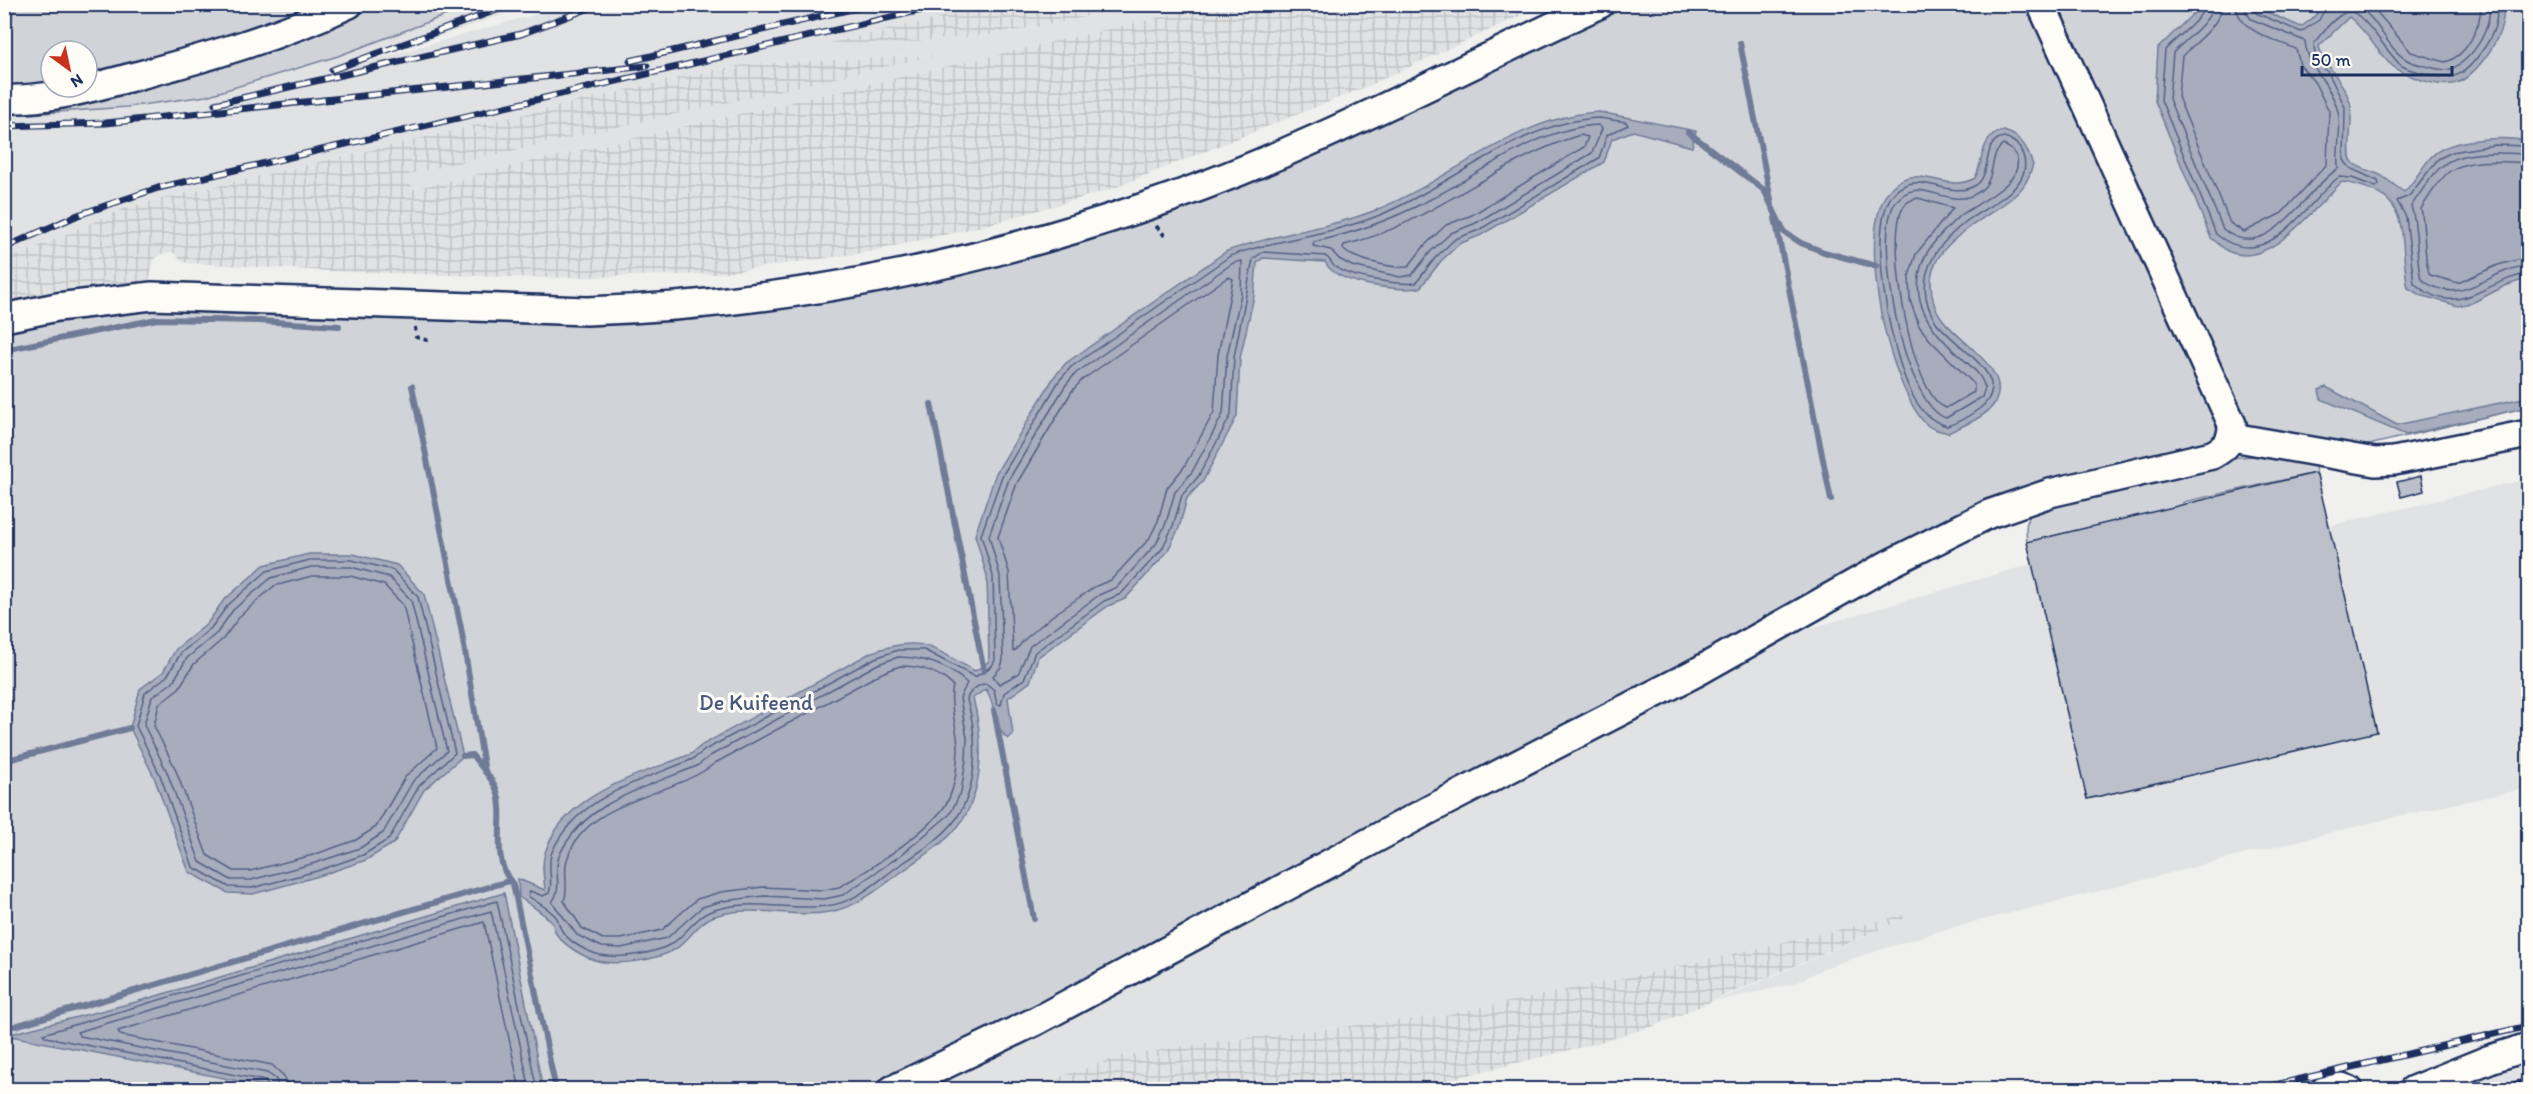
<svg xmlns="http://www.w3.org/2000/svg" width="2533" height="1094" font-family="Itim,sans-serif">
<defs>
<pattern id="industrial-grid" width="8" height="8" patternUnits="userSpaceOnUse" patternTransform="scale(1.5)"><rect width="8" height="8" fill="#e0e2e3"/><path d="M0 4h8M4 0v8" fill="none" stroke="#c0c2c5"/></pattern>
</defs>
<rect width="100%" height="100%" fill="#f0f0ee"/>
<filter id="ink" filterUnits="userSpaceOnUse"><feTurbulence type="fractalNoise" baseFrequency=".0167" numOctaves="2"/><feDisplacementMap in="SourceGraphic" scale="12" xChannelSelector="R" yChannelSelector="G"/><feConvolveMatrix kernelMatrix="1 2 1 2 8 2 1 2 1" color-interpolation-filters="sRGB"/></filter>
<g filter="url(#ink)">
<!-- built -->
<path fill="#e0e2e3" d="M 629,4 L 1006,5 L 834,43 L 903,43 L 981,36 L 1044,26 L 1139,5 L 1213,5 L 412,189 L 408,174 L 933,55 L 748,64 L 708,71 L 127,207 L 5,261 L 5,113 L 30,114 L 127,107 L 206,96 L 338,56 L 473,5 L 531,5 L 359,64 L 568,5 L 610,5 L 579,16 Z
M 2528,479 L 2528,788 L 2398,816 L 1939,931 L 1824,968 L 1794,984 L 1716,1001 L 1904,919 L 1903,916 L 1657,971 L 1444,1015 L 1203,1043 L 1122,1056 L 1022,1089 L 933,1090 L 1808,629 L 2032,564 L 2329,526 Z
M 2528,1066 L 2528,1089 L 2444,1090 L 2494,1074 Z"/>
<!-- industrial -->
<path fill="url(#industrial-grid)" d="M 1000,4 L 1139,5 L 1044,26 L 981,36 L 903,43 L 830,43 Z
M 5,5 L 14,5 L 8,43 L 5,44 Z
M 1213,5 L 1544,5 L 1361,89 L 1109,190 L 983,226 L 869,252 L 713,274 L 538,278 L 326,271 L 190,263 L 183,262 L 173,252 L 161,254 L 154,259 L 148,287 L 5,311 L 5,261 L 127,207 L 708,71 L 748,64 L 937,55 L 409,174 L 412,189 Z
M 1904,915 L 1904,919 L 1654,1026 L 1590,1045 L 1411,1089 L 1022,1089 L 1122,1056 L 1203,1043 L 1444,1015 L 1657,971 Z"/>
<!-- green -->
<path fill="#d0d3d8" stroke="#76819b" stroke-width="1.5" d="M 14,5 L 336,5 L 87,82 L 87,51 L 51,51 L 51,87 L 5,92 L 5,44 L 8,43 Z
M 363,5 L 473,5 L 338,56 L 206,96 L 127,107 L 30,114 L 5,113 L 4,101 L 340,16 Z
M 1631,5 L 2528,5 L 2528,407 L 2352,449 L 2257,430 L 2239,418 L 2220,431 L 2210,443 L 2017,491 L 915,1072 L 878,1089 L 5,1089 L 4,329 L 87,315 L 171,309 L 568,324 L 695,320 L 792,306 L 939,278 L 1062,248 L 1173,209 L 1415,106 Z
M 2275,454 L 2313,459 L 2317,475 L 2314,473 L 2183,502 L 2183,506 L 2027,542 C 2025,524 2025,517 2039,505 L 2229,458 Z"/>
<!-- water -->
<path fill="#a7adbd" stroke="#6f7b97" stroke-width="1.5" d="M 2202,5 L 2251,5 L 2301,27 L 2315,16 L 2323,5 L 2503,5 C 2506,27 2495,46 2481,63 C 2475,70 2465,81 2456,83 C 2438,89 2401,75 2388,62 C 2374,47 2366,30 2349,17 L 2319,46 C 2322,64 2347,83 2351,107 C 2353,118 2346,156 2352,162 C 2359,169 2373,171 2382,176 C 2389,181 2397,187 2404,192 C 2415,182 2422,166 2433,155 C 2451,138 2505,136 2528,141 L 2528,278 L 2505,286 L 2474,302 L 2458,306 L 2420,295 L 2408,288 C 2397,234 2417,193 2342,182 C 2317,204 2270,270 2230,252 C 2223,249 2217,242 2211,238 L 2155,101 L 2158,48 Z
M 1599,112 L 1696,131 L 1692,147 L 1633,131 L 1612,139 L 1604,162 L 1481,235 L 1459,244 L 1441,261 L 1420,288 C 1397,291 1336,285 1325,262 L 1263,258 L 1257,263 L 1254,296 L 1240,358 L 1237,416 L 1203,481 L 1187,498 L 1179,528 L 1167,552 L 1125,599 L 1108,606 L 1038,657 L 1030,682 L 1008,698 L 1013,734 L 1008,739 C 992,726 996,704 986,689 L 973,698 C 983,738 985,785 962,821 C 948,842 920,858 900,873 C 877,890 857,907 829,912 C 791,919 753,903 712,917 C 697,923 688,942 674,950 C 656,960 619,966 598,961 C 585,958 565,946 557,935 C 553,929 554,923 549,919 C 540,911 529,904 519,897 L 518,879 L 545,890 C 544,878 541,865 545,853 C 563,793 640,775 691,754 L 702,745 L 872,652 C 923,634 932,648 975,671 L 989,661 L 987,576 L 975,535 L 996,473 L 1054,377 L 1066,363 L 1227,251 C 1276,233 1328,229 1376,210 C 1451,180 1517,116 1599,112 Z
M 2004,131 C 2023,137 2027,148 2033,165 C 2029,177 2025,187 2014,196 C 1988,218 1931,242 1931,282 C 1931,294 1934,308 1941,317 C 1956,341 2015,370 1994,404 C 1986,417 1962,426 1948,433 C 1942,431 1932,430 1927,425 C 1889,389 1852,229 1891,188 C 1917,160 1946,195 1975,178 C 1984,161 1980,134 2004,131 Z
M 2326,387 L 2397,425 L 2528,397 L 2528,407 L 2406,435 L 2321,399 L 2319,390 Z
M 309,554 L 353,554 L 397,565 L 424,594 L 463,756 L 424,790 L 394,843 L 366,860 L 319,876 L 253,894 L 228,893 L 189,872 L 154,777 L 130,728 L 140,689 L 163,672 L 176,649 L 207,624 L 223,601 L 264,565 Z
M 504,893 L 543,1089 L 279,1089 L 6,1035 L 136,1002 Z"/>
<g fill="none" stroke-linecap="round" stroke-linejoin="round">
<!-- shore -->
<path stroke="#536184" stroke-width="1.5" d="M 2205,4 C 2203,20 2175,38 2165,50 L 2161,100 L 2216,234 C 2267,277 2305,203 2339,177 L 2352,178 L 2376,187 L 2379,185 L 2378,181 L 2350,168 L 2344,160 L 2345,107 L 2329,74 L 2315,57 L 2314,43 C 2321,34 2336,14 2348,12 C 2363,9 2389,57 2402,66 C 2410,71 2420,72 2428,74 C 2455,82 2466,74 2482,51 C 2493,36 2498,23 2497,4
M 2213,4 C 2212,22 2184,40 2173,53 L 2169,99 L 2223,229 C 2268,268 2307,186 2338,169 C 2336,150 2343,126 2337,108 C 2330,82 2307,67 2305,41 L 2251,19 L 2246,12 L 2245,4
M 2222,4 C 2221,25 2195,43 2182,56 L 2178,97 L 2230,223 L 2244,232 L 2282,213 L 2327,164 L 2329,111 L 2315,83 L 2300,65 L 2296,49 C 2275,40 2237,31 2236,4
M 2252,4 L 2256,13 L 2301,32 L 2319,20 L 2328,4
M 2353,4 C 2379,16 2385,48 2407,60 C 2414,64 2423,65 2430,67 C 2447,72 2453,71 2467,58 C 2482,43 2490,25 2490,4
M 2370,4 L 2411,52 L 2445,62 C 2468,56 2481,25 2481,4
M 1599,118 L 1626,122 L 1628,125 L 1607,135 L 1599,158 L 1479,230 L 1455,239 L 1436,257 L 1416,283 C 1397,285 1350,278 1334,266 C 1330,262 1330,258 1325,256 L 1263,252 L 1253,259 L 1234,357 L 1231,415 L 1198,477 L 1182,495 L 1173,526 L 1162,549 L 1121,594 L 1104,601 L 1035,652 L 1024,679 L 1004,693 L 1001,705 L 997,704 L 994,690 L 987,684 C 979,683 968,692 967,700 C 978,736 979,786 956,819 C 941,840 914,855 893,870 C 872,886 853,903 826,906 C 787,911 748,897 709,912 C 694,918 685,936 671,944 C 654,954 619,959 600,955 C 587,952 569,942 562,931 C 559,927 559,922 557,918 C 551,909 536,902 528,896 L 530,891 L 543,896 L 549,893 C 554,880 546,866 552,852 C 576,796 642,781 693,759 L 705,750 L 875,658 L 898,650 L 924,650 L 975,677 L 992,666 L 995,660 L 993,576 L 981,535 L 1002,476 L 1059,381 L 1071,367 L 1230,256 C 1279,238 1331,235 1380,215 C 1451,186 1521,121 1599,118 Z
M 1599,125 L 1602,129 L 1592,153 L 1476,223 L 1451,233 L 1431,251 L 1412,275 L 1400,277 L 1352,266 L 1339,259 L 1331,250 L 1313,246 L 1314,242 C 1354,233 1391,220 1427,201 C 1482,173 1535,128 1599,125 Z
M 1580,135 L 1588,137 L 1584,147 L 1472,215 L 1446,225 L 1425,245 L 1408,267 C 1395,269 1351,259 1343,249 L 1344,245 C 1430,225 1497,160 1580,135 Z
M 2004,137 C 2014,140 2020,145 2023,155 C 2035,189 1984,206 1963,224 C 1951,234 1937,248 1931,262 C 1922,280 1924,302 1934,319 C 1950,345 2020,378 1979,409 C 1969,416 1958,423 1947,426 C 1931,421 1922,412 1914,398 C 1892,360 1863,224 1895,192 C 1920,167 1949,202 1976,185 C 1993,174 1981,140 2004,137 Z
M 2003,145 C 2009,147 2013,150 2016,156 C 2027,183 1974,204 1957,218 C 1945,230 1929,245 1923,261 C 1908,301 1931,331 1960,356 C 1970,366 1981,373 1985,388 L 1982,397 L 1946,418 C 1904,405 1872,237 1895,203 C 1916,173 1944,207 1971,196 C 2001,184 1985,158 2003,145 Z
M 2528,146 L 2494,145 L 2452,152 L 2438,159 L 2409,196 L 2397,201 L 2406,217 L 2414,283 C 2458,322 2486,279 2528,274
M 2528,154 C 2506,153 2461,149 2442,166 C 2430,176 2420,194 2411,206 C 2419,230 2415,255 2421,279 C 2463,311 2488,268 2528,266
M 2528,163 C 2505,162 2471,157 2450,171 C 2439,179 2428,198 2421,209 C 2425,225 2424,265 2430,275 L 2458,283 L 2498,265 L 2528,257
M 1918,198 L 1953,208 L 1916,254 L 1909,276 L 1910,300 L 1919,326 L 1930,340 L 1974,384 L 1974,392 L 1946,408 C 1911,397 1885,238 1903,208 C 1906,202 1912,199 1918,198 Z
M 1242,261 L 1241,294 L 1227,356 L 1223,414 L 1192,472 L 1175,492 L 1166,523 L 1156,544 L 1117,587 L 1099,595 L 1030,646 L 1018,674 L 999,684 L 993,676 L 1001,667 L 1003,660 L 1000,576 L 989,536 L 1009,479 L 1065,386 L 1076,373 L 1233,263 Z
M 1228,277 L 1233,279 L 1218,355 L 1214,412 L 1184,467 L 1167,488 L 1158,521 L 1149,539 L 1111,580 L 1096,586 L 1052,616 L 1024,640 L 1016,650 L 1013,651 L 1009,572 L 998,537 L 1017,483 L 1072,391 L 1082,380 Z
M 310,560 L 352,560 L 393,570 L 418,597 L 455,753 L 419,786 L 389,839 L 363,855 L 317,871 L 252,888 L 229,887 L 193,867 L 160,775 L 136,726 L 145,693 L 167,676 L 181,653 L 211,628 L 228,605 L 267,571 Z
M 311,567 L 351,567 L 389,577 L 411,600 L 447,751 L 413,781 L 383,833 L 360,848 L 315,863 L 251,880 L 231,880 L 200,862 L 167,772 L 144,725 L 152,697 L 173,682 L 187,658 L 217,633 L 233,610 L 271,578 Z
M 312,576 L 350,576 L 384,585 L 403,605 L 437,748 L 405,777 L 376,827 L 356,840 L 313,855 L 250,871 L 234,871 L 207,855 L 175,768 L 154,726 L 159,704 L 179,688 L 194,664 L 223,639 L 240,616 L 274,586 Z
M 898,657 C 925,657 948,666 967,683 L 960,698 L 967,738 L 966,760 L 961,792 L 950,814 L 901,855 L 843,895 L 824,899 L 764,896 L 723,901 L 702,907 L 667,938 L 621,948 L 602,947 L 577,935 L 552,902 C 564,887 552,870 560,854 C 585,801 647,787 697,766 L 710,756 L 878,664 Z
M 900,666 C 921,666 938,671 953,686 C 948,706 958,728 958,749 C 957,769 955,794 942,810 C 922,835 868,871 839,887 L 823,890 L 763,887 L 721,892 L 697,899 L 662,930 L 621,939 L 603,939 L 582,928 L 564,901 C 569,888 563,873 567,860 C 585,798 672,798 715,763 L 882,673 Z
M 271,1090 L 265,1081 L 46,1037 L 43,1034 L 497,901 L 537,1090
M 279,1090 L 276,1079 L 267,1073 L 80,1036 L 77,1032 L 491,911 L 530,1090
M 288,1090 L 284,1076 L 272,1065 L 120,1035 L 118,1031 L 484,922 L 520,1090"/>
<!-- stream -->
<path stroke="#6f7b97" stroke-width="6" d="M 1740,43 L 1771,200
M 1688,132 L 1764,190 L 1784,232 L 1801,243 L 1824,252 L 1876,266
M 1775,218 L 1831,500
M 4,350 L 157,319 L 259,321 L 339,326
M 412,386 L 461,628 L 485,772
M 931,404 L 984,671
M 994,710 L 1034,919
M 463,756 L 472,755 C 480,765 489,775 495,786 C 509,815 488,855 512,883
M 4,761 L 130,728
M 513,884 L 556,1090
M 15,1026 L 509,881"/>
</g>
<!-- building -->
<path fill="#bbc0ca" stroke="#1b2f5e" stroke-width="1.5" d="M 2315,473 L 2317,475 L 2377,732 L 2087,799 L 2027,542 Z
M 2421,476 L 2424,491 L 2401,497 L 2397,482 Z"/>
<g fill="none" stroke-linecap="round" stroke-linejoin="round">
<!-- minor casing -->
<g stroke="#1b2f5e" stroke-width="32">
<path id="minor" d="M 4,99 C 48,101 94,87 136,76 C 208,57 281,36 349,4
M 4,318 L 57,307 L 152,296 L 587,311 C 776,305 965,268 1144,207 C 1302,154 1449,74 1600,4
M 2232,437 L 2375,462 L 2394,461 L 2528,434
M 892,1090 L 1036,1021 L 1429,810 L 1697,672 L 1889,564 L 1989,514 L 2050,493 L 2212,455 C 2227,447 2232,441 2232,424 L 2041,4
M 2325,1090 L 2341,1087 L 2349,1090
M 2413,1090 L 2490,1059 L 2528,1047"/>
</g>
<!-- path -->
<path stroke="#1b2f5e" stroke-width="4" stroke-dasharray="4.5 4.5" stroke-linecap="butt" d="M 1156,226 L 1165,236
M 415,327 L 416,337 L 430,341"/>
<!-- minor -->
<use href="#minor" stroke="#fdfcf7" stroke-width="27"/>
<!-- rail casing -->
<g stroke="#1b2f5e" stroke-width="7">
<path id="rail" d="M 630,61 L 873,4
M 332,70 L 513,4
M 215,104 L 521,34 L 600,4
M 4,126 L 106,123 L 647,66
M 4,248 L 78,215 L 158,188 L 947,4
M 2254,1090 L 2528,1026
M 2494,1090 L 2528,1081"/>
</g>
<!-- rail -->
<use href="#rail" stroke="#fdfcf7" stroke-width="4.5" stroke-dasharray="14" stroke-linecap="butt"/>
</g>
</g>
<g text-anchor="middle" dominant-baseline="central" stroke-width="6" stroke-linejoin="round" paint-order="stroke">
<!-- park labels -->
<g font-size="22" fill="#48587c" stroke="#fdfcf7">
<text x="756" y="702">De Kuifeend</text>
</g>
</g>
<!-- margin -->
<rect width="2533" height="1094" fill="none" stroke="#fdfcf7" stroke-width="24"/>
<rect x="12" y="12" width="2509" height="1070" fill="none" stroke="#1b2f5e" stroke-width="2" filter="url(#ink)"/>
<!-- north arrow -->
<g transform="translate(69 69) rotate(147)"><circle r="28" fill="#fdfcf7" stroke="#a3aaba" stroke-width="1.5"/>
<path d="M0-4.5L10 22L0 15L-10 22Z" fill="#c8321e"/>
<text y="-9" font-size="16" font-weight="bold" text-anchor="middle" fill="#1b2f5e">N</text>
</g>
<!-- scale -->
<path d="M2302 66v9h150v-9" fill="none" stroke="#1b2f5e" stroke-width="3"/>
<text x="2311" y="66" font-size="18" fill="#1b2f5e" stroke="#fdfcf7" stroke-width="4.5" paint-order="stroke">50 m</text>
</svg>
